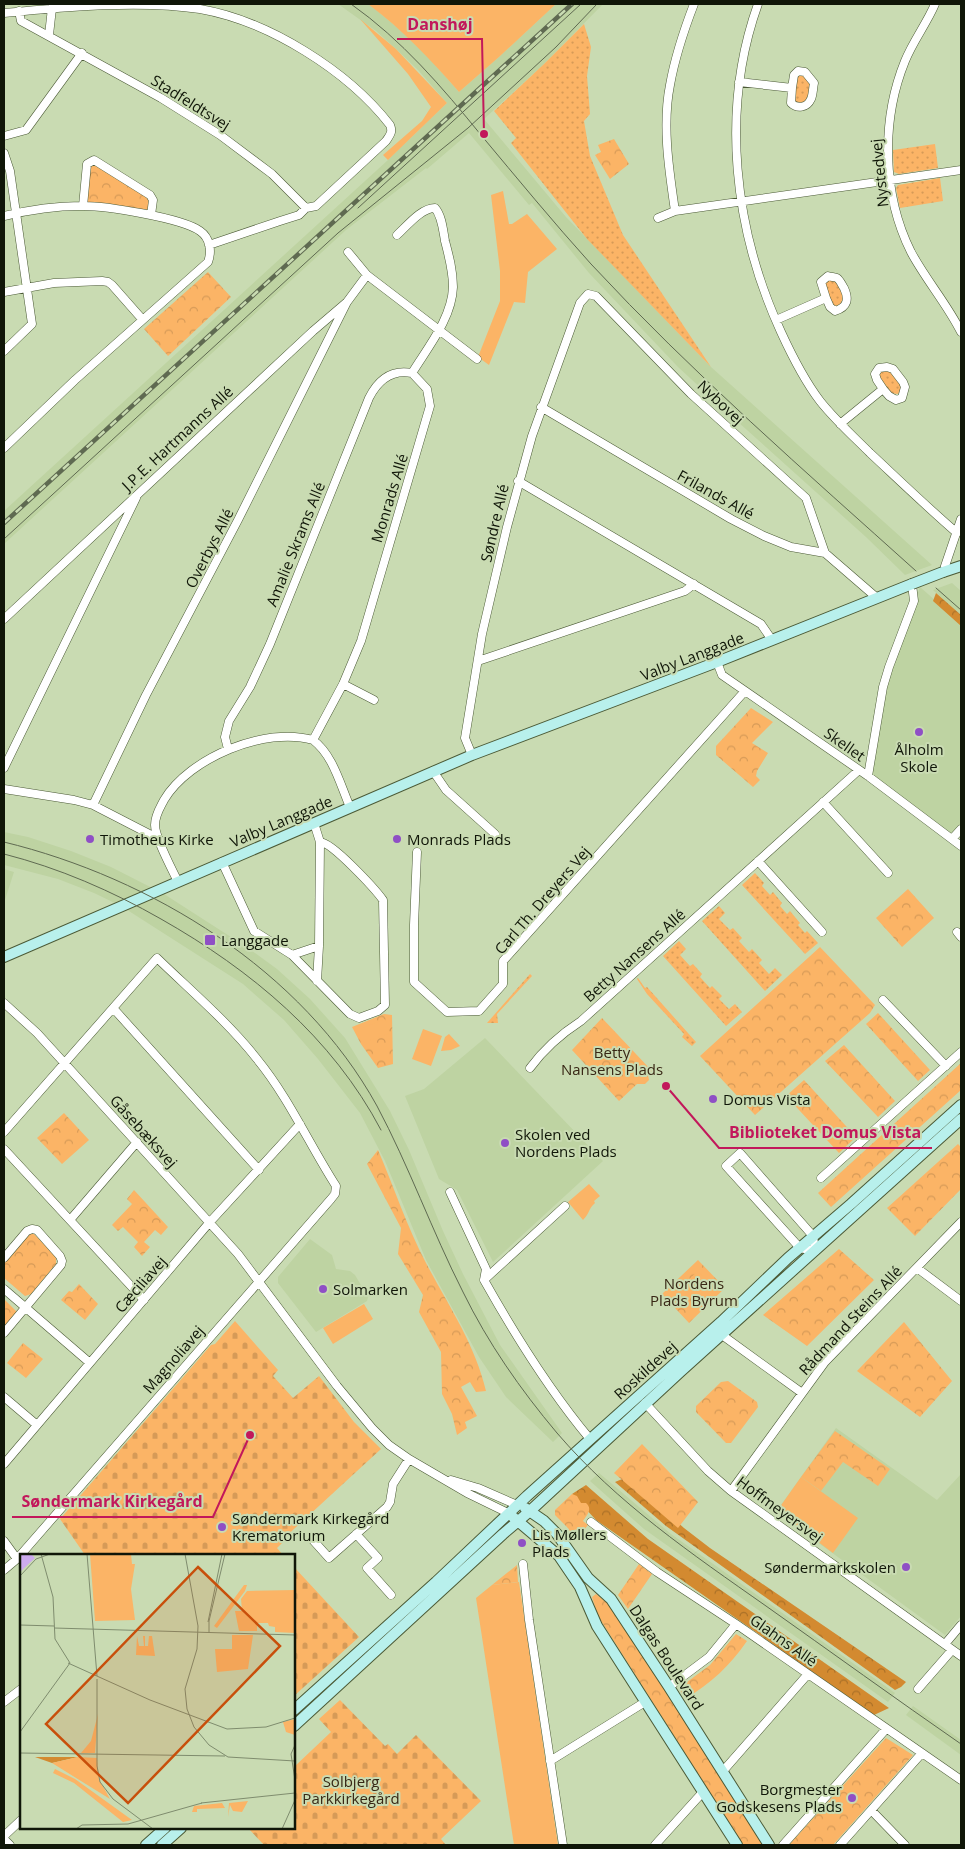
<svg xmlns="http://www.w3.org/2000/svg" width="965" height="1849" font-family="'Open Sans',sans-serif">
<defs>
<pattern id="grass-dots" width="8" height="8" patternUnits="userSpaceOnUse" patternTransform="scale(1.25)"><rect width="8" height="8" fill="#fbb466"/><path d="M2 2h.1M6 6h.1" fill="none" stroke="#d69a57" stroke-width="1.8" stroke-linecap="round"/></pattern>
<pattern id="forest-crowns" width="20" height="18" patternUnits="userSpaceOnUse" patternTransform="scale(1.25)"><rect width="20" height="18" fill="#d38a30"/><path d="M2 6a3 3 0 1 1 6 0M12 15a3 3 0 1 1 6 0" fill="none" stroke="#aa7027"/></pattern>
<pattern id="cemetery-stones" width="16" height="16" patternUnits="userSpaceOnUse" patternTransform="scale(1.25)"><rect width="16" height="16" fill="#fbb466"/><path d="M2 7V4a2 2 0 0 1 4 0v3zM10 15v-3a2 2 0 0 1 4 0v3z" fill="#d69a57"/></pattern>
<pattern id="park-crowns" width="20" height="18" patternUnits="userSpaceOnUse" patternTransform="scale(1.25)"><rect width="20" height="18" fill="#fbb466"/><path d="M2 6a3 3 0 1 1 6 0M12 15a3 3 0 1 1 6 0" fill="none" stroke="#d69a57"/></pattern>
</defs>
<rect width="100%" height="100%" fill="#c9dbb2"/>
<!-- built -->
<path fill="#bed3a2" d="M 338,4 L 370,5 L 398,28 L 429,58 L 459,92 L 499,57 L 556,4 L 603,4 L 544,64 L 484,119 L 566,217 L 711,367 L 932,565 L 905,575 L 866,537 L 728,413 L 678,367 L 589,273 L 532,203 L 529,205 L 469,133 L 427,169 L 426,168 L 346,230 L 4,544 L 4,511 L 388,160 L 447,103 L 418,70 L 396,49 L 376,31 Z
M 952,583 L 961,591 L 961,615 L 933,590 Z
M 920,587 L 961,623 L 961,827 L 953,837 L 869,774 L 890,668 Z
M 4,832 L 28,837 L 71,851 L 111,867 L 164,894 L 248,948 L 277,969 L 310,999 L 345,1038 L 390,1111 L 409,1150 L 443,1231 L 463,1274 L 500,1345 L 562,1433 L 553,1442 L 506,1397 L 479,1357 L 426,1260 L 385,1161 L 360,1113 L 318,1059 L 284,1020 L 243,984 L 121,906 L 94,893 L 58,879 L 4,865 Z
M 4,869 L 14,872 L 4,903 Z
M 485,1038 L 603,1161 L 493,1262 L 457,1190 L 439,1179 L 405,1096 L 424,1089 Z
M 310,1239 L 332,1255 L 336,1269 L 350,1271 L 355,1275 L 368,1297 L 367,1301 L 316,1332 L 278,1283 L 278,1277 Z
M 836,1428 L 937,1500 L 961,1474 L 961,1616 L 945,1635 L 776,1512 Z
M 599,1473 L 671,1534 L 895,1693 L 888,1702 L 644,1529 L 590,1481 Z
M 913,1706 L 961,1740 L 961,1755 L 906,1715 Z"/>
<!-- grass -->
<path fill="url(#grass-dots)" d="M 584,24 L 591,47 L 587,76 L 590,114 L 584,121 L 590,156 L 623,235 L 711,367 L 587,239 L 511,143 L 516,138 L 494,111 L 544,64 Z
M 800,74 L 803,74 L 810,82 L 809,101 L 798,105 L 794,100 L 797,76 Z
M 935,144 L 938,168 L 899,174 L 894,172 L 893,150 Z
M 940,178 L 943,201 L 900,208 L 896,188 L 898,185 Z
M 830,280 L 835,280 L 844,296 L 840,305 L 835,306 L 832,304 L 825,283 Z
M 886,370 L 891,371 L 902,386 L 898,394 L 890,393 L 878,377 L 879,373 Z
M 755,873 L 764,883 L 762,886 L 770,895 L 773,892 L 782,903 L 780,906 L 787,914 L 790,911 L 800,923 L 798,925 L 805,933 L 807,931 L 818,943 L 805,954 L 742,885 Z
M 719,906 L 725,913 L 719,919 L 730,930 L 733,928 L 742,938 L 739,941 L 749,952 L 752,949 L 762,960 L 759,963 L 769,974 L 775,968 L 782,975 L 765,991 L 702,921 Z
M 679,941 L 686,949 L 680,955 L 690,966 L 693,964 L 702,974 L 700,977 L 710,988 L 712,986 L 722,996 L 719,999 L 729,1009 L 735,1004 L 742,1012 L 726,1026 L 663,956 Z
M 530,974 L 532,976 L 497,1014 L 498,1023 L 487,1023 Z
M 638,978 L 645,988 L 647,987 L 696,1042 L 692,1046 L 682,1037 L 684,1034 L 647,994 L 637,979 Z"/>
<!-- forest -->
<path fill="url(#forest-crowns)" d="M 936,593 L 961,615 L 961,626 L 933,601 Z
M 627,1477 L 684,1528 L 710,1548 L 906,1682 L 901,1687 L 895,1690 L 666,1526 L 615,1482 Z
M 586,1485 L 648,1539 L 889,1708 L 874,1715 L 596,1520 L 572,1494 Z"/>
<!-- cemetery -->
<path fill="url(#cemetery-stones)" d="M 235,1321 L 278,1370 L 273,1376 L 293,1398 L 319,1376 L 354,1422 L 381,1449 L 282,1540 L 282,1543 L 277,1548 L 283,1555 L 85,1555 L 60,1519 L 211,1345 L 215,1344 Z
M 294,1567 L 359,1637 L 294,1696 Z
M 340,1700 L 385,1746 L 388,1744 L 397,1754 L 416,1735 L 481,1801 L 441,1839 L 446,1845 L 264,1845 L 248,1828 L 294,1828 L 294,1767 L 331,1732 L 319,1719 Z"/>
<!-- park -->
<path fill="url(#park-crowns)" d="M 614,139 L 629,164 L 610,179 L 595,155 L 601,152 L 598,145 Z
M 94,164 L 147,196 L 150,202 L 148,210 L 87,202 L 89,169 Z
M 208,272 L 231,297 L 168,356 L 144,329 Z
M 751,708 L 773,722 L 752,743 L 768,753 L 757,771 L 756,776 L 760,780 L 753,787 L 716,755 L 716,746 Z
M 908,889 L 934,918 L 902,947 L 876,918 Z
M 820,947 L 875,1005 L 870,1013 L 755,1115 L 700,1056 Z
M 878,1013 L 930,1070 L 918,1081 L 866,1024 Z
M 384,1014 L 392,1015 L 393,1064 L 378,1068 L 361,1044 L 352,1027 Z
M 602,1018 L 652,1071 L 648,1075 L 649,1080 L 645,1084 L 637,1084 L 619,1101 L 572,1050 Z
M 844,1045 L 895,1101 L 878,1117 L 825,1061 Z
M 961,1063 L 961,1090 L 831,1207 L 818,1193 Z
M 804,1080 L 856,1137 L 839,1153 L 786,1096 Z
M 64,1113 L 89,1140 L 62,1164 L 37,1138 Z
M 958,1144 L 961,1147 L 961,1189 L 915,1236 L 887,1208 Z
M 378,1150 C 394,1187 407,1227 426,1263 C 448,1305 475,1344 486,1391 L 476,1392 L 470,1382 L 461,1387 L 477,1416 L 465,1422 L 467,1428 L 457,1435 L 452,1414 L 442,1394 L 441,1352 L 419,1312 L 423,1295 L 398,1254 L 401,1228 L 367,1164 Z
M 134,1190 L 168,1227 L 161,1235 L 155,1230 L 144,1242 L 150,1247 L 142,1256 L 134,1247 L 138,1242 L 123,1227 L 118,1231 L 112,1225 L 132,1204 L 127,1199 Z
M 32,1232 L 56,1256 L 56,1264 L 31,1294 L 25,1296 L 4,1278 L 4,1264 L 29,1234 Z
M 839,1249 L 874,1280 L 807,1346 L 763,1315 Z
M 698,1260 L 725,1288 L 689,1323 L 662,1294 Z
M 79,1284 L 98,1304 L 85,1320 L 61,1300 L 69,1291 L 72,1292 Z
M 4,1299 L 17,1312 L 4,1327 Z
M 904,1322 L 952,1381 L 920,1417 L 857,1371 Z
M 23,1343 L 43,1359 L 26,1378 L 7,1363 Z
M 728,1381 L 757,1402 L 758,1407 L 731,1443 L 726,1443 L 696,1412 L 696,1406 L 721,1382 Z
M 835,1431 L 890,1469 L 878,1486 L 843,1462 L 821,1491 L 801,1477 Z
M 642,1444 L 698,1502 L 678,1528 L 614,1473 Z
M 572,1494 L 577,1496 L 581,1503 L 586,1503 C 593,1509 587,1515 583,1521 L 588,1525 L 576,1540 L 567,1527 L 555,1515 L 555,1510 Z
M 639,1564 L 652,1574 L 628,1609 L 618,1595 Z
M 517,1565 L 518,1582 L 492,1585 Z
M 596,1594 L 612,1607 L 763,1845 L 743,1845 L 598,1616 L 592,1597 Z
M 736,1634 L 747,1641 C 730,1666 711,1683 685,1699 L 679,1688 L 710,1665 Z
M 886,1738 L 913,1755 L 833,1845 L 789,1845 Z"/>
<!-- garden -->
<path fill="#fbb466" d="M 368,4 L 556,4 L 499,57 L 459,92 C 431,60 402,29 368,4 Z
M 360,19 L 396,49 L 447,103 L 388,160 L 383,155 L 422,121 L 431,107 L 408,74 Z
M 503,191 L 509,224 L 512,224 L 527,214 L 557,249 L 528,272 L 525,303 L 514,302 L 489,365 L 478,357 L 500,301 L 500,271 L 491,195 Z
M 385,1019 L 390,1033 L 362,1043 L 357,1030 Z
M 423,1029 L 442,1036 L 431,1066 L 412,1059 Z
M 449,1034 L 460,1046 L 451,1050 L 441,1051 L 445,1037 Z
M 589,1184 L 600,1196 L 594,1201 L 595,1203 C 588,1209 590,1213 583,1220 L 568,1202 Z
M 133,1192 L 142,1200 L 137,1206 L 128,1199 Z
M 698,1271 L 715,1289 L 704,1298 L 688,1280 Z
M 364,1304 L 373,1319 L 333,1344 L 323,1328 Z
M 801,1477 L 858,1518 L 833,1553 L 777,1511 Z
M 519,1582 L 558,1845 L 514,1845 L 476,1598 L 492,1585 Z"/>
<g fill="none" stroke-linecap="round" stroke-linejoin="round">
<!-- street casing -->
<g stroke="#4b5a36" stroke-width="9">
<path id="street" d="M 758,4 C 720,110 734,230 781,332 C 792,356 804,380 820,401 C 835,420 853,436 870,453 C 899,480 927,507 957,533
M 935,4 C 927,23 913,41 905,61 C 881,120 882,194 911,252 C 926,280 947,304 961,332
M 19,11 L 21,21 L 161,98 L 220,135 L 272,174 L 306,208
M 4,13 C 65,7 139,0 200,9 C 269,21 348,71 390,125 C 393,132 390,135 386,141 L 316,206 L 306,208 L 299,215 L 280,221 L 209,245
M 49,35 L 52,8
M 739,82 L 792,88 L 791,103 C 797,109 807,108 811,99 C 813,95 813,87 814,83 L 805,72 L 798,71 L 794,75 L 792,88
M 4,136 L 26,130 L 82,53
M 4,153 L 10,171 L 32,324 L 4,351
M 83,206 L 87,164 L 94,160 L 150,195 L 153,200 L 151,215
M 675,211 C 669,170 662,125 670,85 C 675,57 684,30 694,4
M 4,216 C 29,210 54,206 80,206 C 103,205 182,218 200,231 C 210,238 212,251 208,262 L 75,380 L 4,448
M 658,218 L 675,211 L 961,170
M 348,252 L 367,275 L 477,359
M 4,292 L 54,283 L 102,281 L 108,282 L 112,285 L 142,319
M 776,320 L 826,298 L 821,282 L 828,276 C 830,277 835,277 837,278 C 840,280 842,285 844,288 C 849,299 848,307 835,311 L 830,307 L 826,298
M 541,407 L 731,519 L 764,536 L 791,547 L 825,553 L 877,598
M 840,424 L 883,389 L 877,380 L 875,374 L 879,368 L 887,367 L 893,369 L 903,382 L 905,387 L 902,398 L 896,400 L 889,396 L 883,389
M 518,481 L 761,624 L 772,640
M 943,572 L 961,519
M 4,619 L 313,331 L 347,302 L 367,275
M 478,661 L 685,591 L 694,584
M 717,662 L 722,675 L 868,776 L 961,846
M 343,684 L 374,700
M 228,749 L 225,737 L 229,721 L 250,687 L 270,644 L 369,398 C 378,380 391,369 412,373
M 472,755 L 465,738 L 482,634 L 507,527 L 532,436 L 580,303 L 588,294 L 596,296 L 691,394 L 806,498 L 825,553
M 4,768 L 136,498
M 433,771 L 446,790 L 495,834
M 868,776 L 883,687 L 889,667 L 914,601 L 912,584
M 4,789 L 74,800 L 93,805 L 159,839
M 823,802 L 888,873
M 93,805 L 146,695 L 238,520 L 347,302
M 350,807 C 340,784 333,755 313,740 L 343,684 L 361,641 L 430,406 L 427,389 L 412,373 C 428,347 452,318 453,287 C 453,271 449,256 445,241 C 443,230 442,216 435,208 C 421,208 407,226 397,235
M 314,823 L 320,842 L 319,946 L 317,981
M 952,839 L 961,829
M 417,852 L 414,925 L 414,982 L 447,1012 L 479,1011 L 503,984 L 503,961 L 745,691
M 758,861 L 822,932
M 222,862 L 254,931 L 292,955 L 350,1014 L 359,1018 L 378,1011 L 385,1005 L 383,900 C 375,889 332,842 320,842
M 178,882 C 172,869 155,838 155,825 C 155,815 160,808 164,800 C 189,758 265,726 313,740
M 957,932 L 961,937
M 292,955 L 319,946
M 883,1000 L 946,1066
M 4,1003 L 37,1033 L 238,1254 L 337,1386 L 372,1428 L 389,1445 L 409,1459 L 469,1494 L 508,1513
M 113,1008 L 259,1170
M 530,1068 C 544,1049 561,1034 581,1021 L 859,770
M 4,1132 L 157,958 C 191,991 228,1022 257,1059 C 289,1098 309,1144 336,1186 L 335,1194 L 331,1199 L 17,1559 L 4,1570
M 4,1149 L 144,1300
M 740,1153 L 813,1236 L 815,1251 L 800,1248 L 726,1166 Z
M 821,1178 L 961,1052
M 450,1192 L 486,1269 L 484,1280 C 515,1335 549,1390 590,1439
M 70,1220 L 137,1142
M 4,1258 L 27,1231 L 32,1229 L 37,1230 L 60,1256 L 62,1261 L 61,1265 L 4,1333
M 917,1268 L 961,1301
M 484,1280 L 565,1206
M 4,1289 L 90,1363
M 722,1335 L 802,1393
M 4,1397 L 37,1425
M 645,1403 L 708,1471 L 731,1491 L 961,1656
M 4,1464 L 209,1223 L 300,1124
M 451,1480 L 478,1488 L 517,1505
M 731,1491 L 825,1362 L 961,1222
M 591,1522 L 657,1572 L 736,1624 L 961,1780
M 356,1534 L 378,1558 L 367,1568 L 391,1595
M 312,1539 L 329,1558 L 387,1507 L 390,1502 L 393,1484 L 409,1459
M 4,1541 L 17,1559
M 523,1564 L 529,1620 L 563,1845
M 945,1644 L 961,1625
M 669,1687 L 709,1657 L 736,1624
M 918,1689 L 952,1650
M 4,1702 L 21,1689
M 550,1761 L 645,1702
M 723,1771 L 808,1674
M 871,1810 L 905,1845
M 4,1836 L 21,1820
M 4,1839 L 10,1845
M 655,1845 L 702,1793
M 783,1845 L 886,1729
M 840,1845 L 922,1753"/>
</g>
<!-- secondary casing -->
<g stroke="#4b5a36" stroke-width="12">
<path id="secondary" d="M 943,572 L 961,566
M 4,957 L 472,755 L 717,662 L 912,584
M 525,1508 L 544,1521 L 557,1534 L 588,1578 L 611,1599 L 669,1687 L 769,1845
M 513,1517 L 559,1556 L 580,1587 L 597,1626 L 737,1845
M 294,1710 L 436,1582 L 527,1496 L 721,1322 L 788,1258 L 851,1204 L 961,1105
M 294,1726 L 503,1534 L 530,1511 L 680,1372 L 961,1119
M 146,1845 L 165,1828
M 162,1845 L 181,1828"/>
</g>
<!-- street -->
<use href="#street" stroke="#fff" stroke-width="8"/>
<!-- secondary -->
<use href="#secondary" stroke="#b8f0ec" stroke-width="10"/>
<!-- tram -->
<path stroke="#5f6a51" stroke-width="1" d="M 351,4 C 402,40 442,87 481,135 C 517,178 553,222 591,264 C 692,373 806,472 916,571
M 358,208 L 581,4
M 4,539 L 338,233 L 468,128 L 556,47 L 597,4
M 936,588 L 961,610
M 4,842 C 152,878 302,970 377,1106 C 409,1166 432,1231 463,1292 C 488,1343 520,1389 557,1433 C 617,1503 692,1554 766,1606 C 831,1652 896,1699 961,1744
M 4,854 C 59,868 112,891 161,919 C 251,970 332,1037 381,1130"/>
<!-- rail casing -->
<g stroke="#5f6a51" stroke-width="4.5">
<path id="rail" d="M 4,523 L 572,4"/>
</g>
<!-- rail -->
<use href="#rail" stroke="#c9dbb2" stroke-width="2.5" stroke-dasharray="8" stroke-linecap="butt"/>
<!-- secondary-bridge casing -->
<g stroke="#4b5a36" stroke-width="12" stroke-linecap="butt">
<path id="secondary-bridge" d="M 912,584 L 943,572"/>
</g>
<!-- secondary-bridge -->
<use href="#secondary-bridge" stroke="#b8f0ec" stroke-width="10"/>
</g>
<!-- markers -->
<g fill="#8f4fc5" stroke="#c9dbb2" stroke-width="2">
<circle cx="919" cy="732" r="5"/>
<circle cx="90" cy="839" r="5"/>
<circle cx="397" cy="839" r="5"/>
<rect x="204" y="934" width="12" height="12" rx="2.5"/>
<circle cx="713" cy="1099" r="5"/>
<circle cx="505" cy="1143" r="5"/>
<circle cx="323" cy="1289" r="5"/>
<circle cx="222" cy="1527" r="5"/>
<circle cx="522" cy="1543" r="5"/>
<circle cx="906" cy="1567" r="5"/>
<circle cx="852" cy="1798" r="5"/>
</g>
<g text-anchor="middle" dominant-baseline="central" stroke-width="4" stroke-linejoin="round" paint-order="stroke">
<!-- street labels -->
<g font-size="15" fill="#101608" stroke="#c9dbb2">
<text transform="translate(191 102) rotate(32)">Stadfeldtsvej</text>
<text transform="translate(879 173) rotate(-96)">Nystedvej</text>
<text transform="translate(721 402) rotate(43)">Nybovej</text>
<text transform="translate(177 438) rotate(-43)">J.P.E. Hartmanns Allé</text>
<text transform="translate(716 494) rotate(29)">Frilands Allé</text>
<text transform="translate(389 498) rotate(-73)">Monrads Allé</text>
<text transform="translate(494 523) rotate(-77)">Søndre Allé</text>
<text transform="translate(295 544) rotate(-68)">Amalie Skrams Allé</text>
<text transform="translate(209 548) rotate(-63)">Overbys Allé</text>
<text transform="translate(692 656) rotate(-21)">Valby Langgade</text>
<text transform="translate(845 744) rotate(35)">Skellet</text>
<text transform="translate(281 821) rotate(-23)">Valby Langgade</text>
<text transform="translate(542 900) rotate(-49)">Carl Th. Dreyers Vej</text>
<text transform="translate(634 955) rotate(-42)">Betty Nansens Allé</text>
<text transform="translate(144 1131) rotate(48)">Gåsebæksvej</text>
<text transform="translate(140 1284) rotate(-49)">Cæciliavej</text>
<text transform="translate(850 1320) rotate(-47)">Rådmand Steins Allé</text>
<text transform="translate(173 1359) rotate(-49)">Magnoliavej</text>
<text transform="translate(645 1370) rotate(-42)">Roskildevej</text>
<text transform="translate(780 1509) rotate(36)">Hoffmeyersvej</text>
<text transform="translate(784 1640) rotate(35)">Glahns Allé</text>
<text transform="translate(667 1657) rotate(57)">Dalgas Boulevard</text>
</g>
<!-- poi labels -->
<g font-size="15" fill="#101608" stroke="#c9dbb2" text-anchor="start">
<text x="919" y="749" text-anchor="middle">Ålholm<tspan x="919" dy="17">Skole</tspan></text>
<text x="100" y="839">Timotheus Kirke</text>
<text x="407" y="839">Monrads Plads</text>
<text x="221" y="940">Langgade</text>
<text x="723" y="1099">Domus Vista</text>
<text x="515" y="1134">Skolen ved<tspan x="515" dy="17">Nordens Plads</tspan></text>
<text x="333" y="1289">Solmarken</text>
<text x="232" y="1518">Søndermark Kirkegård<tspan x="232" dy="17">Krematorium</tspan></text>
<text x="532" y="1534">Lis Møllers<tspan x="532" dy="17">Plads</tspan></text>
<text x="896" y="1567" text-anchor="end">Søndermarkskolen</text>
<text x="842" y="1789" text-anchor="end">Borgmester<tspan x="842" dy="17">Godskesens Plads</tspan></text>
</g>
<!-- park labels -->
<g font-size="15" fill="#382715" stroke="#c9dbb2">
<text x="612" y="1052">Betty<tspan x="612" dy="17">Nansens Plads</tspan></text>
<text x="694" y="1283">Nordens<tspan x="694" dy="17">Plads Byrum</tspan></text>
<text x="351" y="1781">Solbjerg<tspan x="351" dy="17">Parkkirkegård</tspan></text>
</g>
</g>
<!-- overview -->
<g transform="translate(20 1554)">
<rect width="275" height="275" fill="#c9dbb2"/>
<path d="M 78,160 L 75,199 L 61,199 L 71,187 ZM 275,165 L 275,181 L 266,178 L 263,168 ZM 228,247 L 222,258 L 213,257 L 210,251 L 208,263 L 209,249 ZM 202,249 L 205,254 L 177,255 L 177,258 L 172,258 L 174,252 Z" fill="#fbb466"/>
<path d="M 15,203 L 58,203 L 32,209 Z" fill="#d38a30"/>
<path d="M 275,36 L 275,79 L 255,78 L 255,73 L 249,72 L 248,69 L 237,69 L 237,77 L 219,77 L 215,57 L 222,57 L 221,45 L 227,37 ZM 212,81 L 233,81 L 228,115 L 197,118 L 195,95 L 212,95 Z" fill="#fbb466"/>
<path d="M 117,82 L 119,92 L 124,92 L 123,82 L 125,82 L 125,92 L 128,92 L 129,82 L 132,82 L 135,102 L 116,101 Z" fill="#fbb466"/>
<path d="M 70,0 L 111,0 L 112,10 L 115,10 L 111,35 L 115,66 L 75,67 ZM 224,31 L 227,31 L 225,37 L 197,74 L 194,72 ZM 58,203 L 77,204 L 79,225 L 90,245 L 32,209 ZM 35,215 L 55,225 L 112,266 L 103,268 L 54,229 L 33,219 Z" fill="#fbb466"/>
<path d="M 0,0 L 11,0 L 15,4 L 0,18 Z" fill="#cdabef"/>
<path fill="none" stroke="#7f8c6e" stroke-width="1" d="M 67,0 L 77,122M 165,0 L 178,72 L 177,95 L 165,135 L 167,155 L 174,173 L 189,191 L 208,203 L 275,207M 0,22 L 16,5 L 30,0M 188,68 L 202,0M 0,71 L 34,72M 34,74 L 275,81M 189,79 L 189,67 L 205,0M 48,109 L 130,146 L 207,175 L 246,173 L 275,164M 77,125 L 77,212 L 80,228 L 93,245 L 133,275M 0,178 L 50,109 L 35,85 L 33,43 L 21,0M 275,191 L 271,200 L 275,226M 0,199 L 205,202M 181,249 L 275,239M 56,275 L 62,271 L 108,270 L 182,249M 262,275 L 275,246"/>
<path fill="#c84f0b" fill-opacity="0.15" stroke="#c84f0b" stroke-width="2.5" d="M 178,13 L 260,92 L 108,249 L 26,170 Z"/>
<rect width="275" height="275" fill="none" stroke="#101608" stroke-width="2.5"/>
</g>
<!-- callouts -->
<path fill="none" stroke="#c2185b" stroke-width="2" d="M484 134L482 39H397M666 1086L719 1148H932M250 1435L213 1517H12"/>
<g fill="#c2185b" stroke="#c9dbb2" stroke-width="2">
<circle cx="484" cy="134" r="5"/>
<circle cx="666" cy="1086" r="5"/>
<circle cx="250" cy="1435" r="5"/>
</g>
<g font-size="16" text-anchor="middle" font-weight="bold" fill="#c2185b" stroke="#c9dbb2" stroke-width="4" stroke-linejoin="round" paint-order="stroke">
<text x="440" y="30">Danshøj</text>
<text x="825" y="1138">Biblioteket Domus Vista</text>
<text x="112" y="1507">Søndermark Kirkegård</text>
</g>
<!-- border -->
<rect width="965" height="1849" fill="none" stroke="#101608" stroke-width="10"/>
</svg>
